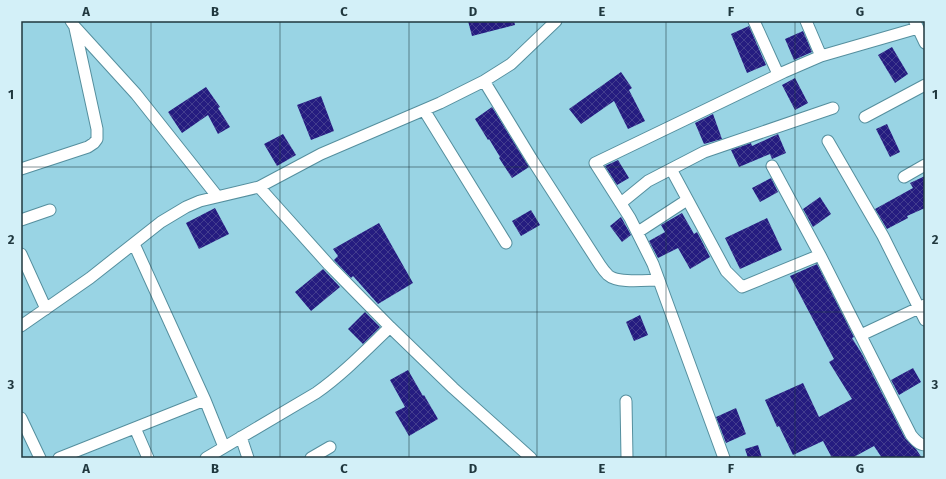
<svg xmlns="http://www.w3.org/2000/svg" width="946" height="479" font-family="'Fira Sans',sans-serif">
<defs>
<pattern id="building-cross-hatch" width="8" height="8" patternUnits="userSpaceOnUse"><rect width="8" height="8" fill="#251c80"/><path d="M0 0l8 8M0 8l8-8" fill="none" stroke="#433d8e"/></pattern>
</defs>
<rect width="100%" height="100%" fill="#99d4e4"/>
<!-- building -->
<path fill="url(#building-cross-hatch)" d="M 468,21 L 514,21 L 515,25 L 472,36 Z
M 749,26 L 766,65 L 747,73 L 731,34 Z
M 803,31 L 812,52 L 794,60 L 785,39 Z
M 892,47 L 908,74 L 895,83 L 878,55 Z
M 621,72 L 632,88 L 629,90 L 645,121 L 628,129 L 614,101 L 581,124 L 569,109 Z
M 795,78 L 808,103 L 795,110 L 782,85 Z
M 206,87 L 220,107 L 218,108 L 230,127 L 218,134 L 208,115 L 182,133 L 168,112 Z
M 321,96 L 334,131 L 311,140 L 297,105 Z
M 492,107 L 529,167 L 512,178 L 499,158 L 500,157 L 489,139 L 488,140 L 475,119 Z
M 713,114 L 722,139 L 704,144 L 695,123 Z
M 887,124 L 900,152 L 890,157 L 876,129 Z
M 283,134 L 296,155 L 277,166 L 264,144 Z
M 778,134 L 786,153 L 772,159 L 770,154 L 739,167 L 731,150 L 751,143 L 752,146 Z
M 618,160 L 629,178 L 617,185 L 605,166 Z
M 925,176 L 925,208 L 907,216 L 908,218 L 887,229 L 875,209 L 913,188 L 910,183 Z
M 771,178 L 778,192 L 760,202 L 752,188 Z
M 820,197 L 831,214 L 813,227 L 803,209 Z
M 215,208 L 229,234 L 199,249 L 186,223 Z
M 531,210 L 540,225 L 521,236 L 512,221 Z
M 682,213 L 694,234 L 697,232 L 710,257 L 690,269 L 678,248 L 658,258 L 649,241 L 665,232 L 661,225 Z
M 621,217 L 631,235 L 622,242 L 610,226 Z
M 767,218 L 782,250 L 740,269 L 725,238 Z
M 379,223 L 413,283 L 378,304 L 353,276 L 351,278 L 334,260 L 338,256 L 333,249 Z
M 817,264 L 854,337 L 852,338 L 862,354 L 905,438 L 916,449 L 922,458 L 882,458 L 874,446 L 852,458 L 832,458 L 823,441 L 793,455 L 779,426 L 777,427 L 765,400 L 803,383 L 819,417 L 852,399 L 829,362 L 834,359 L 790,276 Z
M 323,269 L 340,287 L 311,311 L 295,292 Z
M 365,312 L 380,327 L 363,344 L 348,329 Z
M 640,315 L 648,335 L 634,341 L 626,322 Z
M 913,368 L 921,382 L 899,395 L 891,380 Z
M 408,370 L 423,396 L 424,395 L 438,419 L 409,436 L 395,412 L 405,407 L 390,380 Z
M 736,408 L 746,434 L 726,443 L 716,417 Z
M 758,445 L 762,458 L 748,458 L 745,449 Z"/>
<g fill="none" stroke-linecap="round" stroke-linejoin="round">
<!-- minor casing -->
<g stroke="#558f9e" stroke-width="13">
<path id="minor" d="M 71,21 L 75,27 L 136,94 L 217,196
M 754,21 L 778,74
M 806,21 L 821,56
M 915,22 L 925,43
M 484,81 L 531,158 L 600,265 C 602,268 605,272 608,275 C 618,284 646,280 659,280
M 424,110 L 506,243
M 865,117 L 925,85
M 828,141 L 883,236 L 925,320
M 772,166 L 820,255 L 911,435 C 915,440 919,445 925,445
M 21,169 L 88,147 L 94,143 L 97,139 L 97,129 L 75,28
M 671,169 L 726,271 L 742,287 L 820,255
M 904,177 L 925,165
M 259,187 L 329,265 L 390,327 L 453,388 L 531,458
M 621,203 L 648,181 L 704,152 L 833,108
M 21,220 L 50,210
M 638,232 L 687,200
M 134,244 L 205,400 L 224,447
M 21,254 L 46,309
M 21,326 L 90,278 L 161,222 L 186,207 L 200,201 L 259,187 L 321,154 L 440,103 L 484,81 L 511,64 L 556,21
M 861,335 L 925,305
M 626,401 L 627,458
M 21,418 L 40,458
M 135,428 L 148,458
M 241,437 L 248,458
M 59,458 L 205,400
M 206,458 L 316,393 C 343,374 366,350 390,327
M 311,458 L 330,447
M 724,458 L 653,264 L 630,218 L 595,163 L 784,72 L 821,56 L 918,28"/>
</g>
<!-- minor -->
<use href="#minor" stroke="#fff" stroke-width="11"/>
</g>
<!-- grid -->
<path fill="none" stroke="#1f373e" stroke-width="1" stroke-opacity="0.55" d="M 151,21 L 151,458M 280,21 L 280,458M 409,21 L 409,458M 537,21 L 537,458M 666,21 L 666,458M 795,21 L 795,458M 21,167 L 925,167M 21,312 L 925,312"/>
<!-- border -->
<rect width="946" height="479" fill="none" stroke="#d3f0f8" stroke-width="44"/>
<rect x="22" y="22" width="902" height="435" fill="none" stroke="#1f373e" stroke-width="1.5"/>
<g font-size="13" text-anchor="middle" font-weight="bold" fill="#1f373e">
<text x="86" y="16">A</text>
<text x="215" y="16">B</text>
<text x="344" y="16">C</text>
<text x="473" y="16">D</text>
<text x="602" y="16">E</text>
<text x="731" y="16">F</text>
<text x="860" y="16">G</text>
<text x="11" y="99">1</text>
<text x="935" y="99">1</text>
<text x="11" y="244">2</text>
<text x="935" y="244">2</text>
<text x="11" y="389">3</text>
<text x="935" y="389">3</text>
<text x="86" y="473">A</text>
<text x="215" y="473">B</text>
<text x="344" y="473">C</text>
<text x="473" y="473">D</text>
<text x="602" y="473">E</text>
<text x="731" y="473">F</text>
<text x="860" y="473">G</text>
</g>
</svg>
